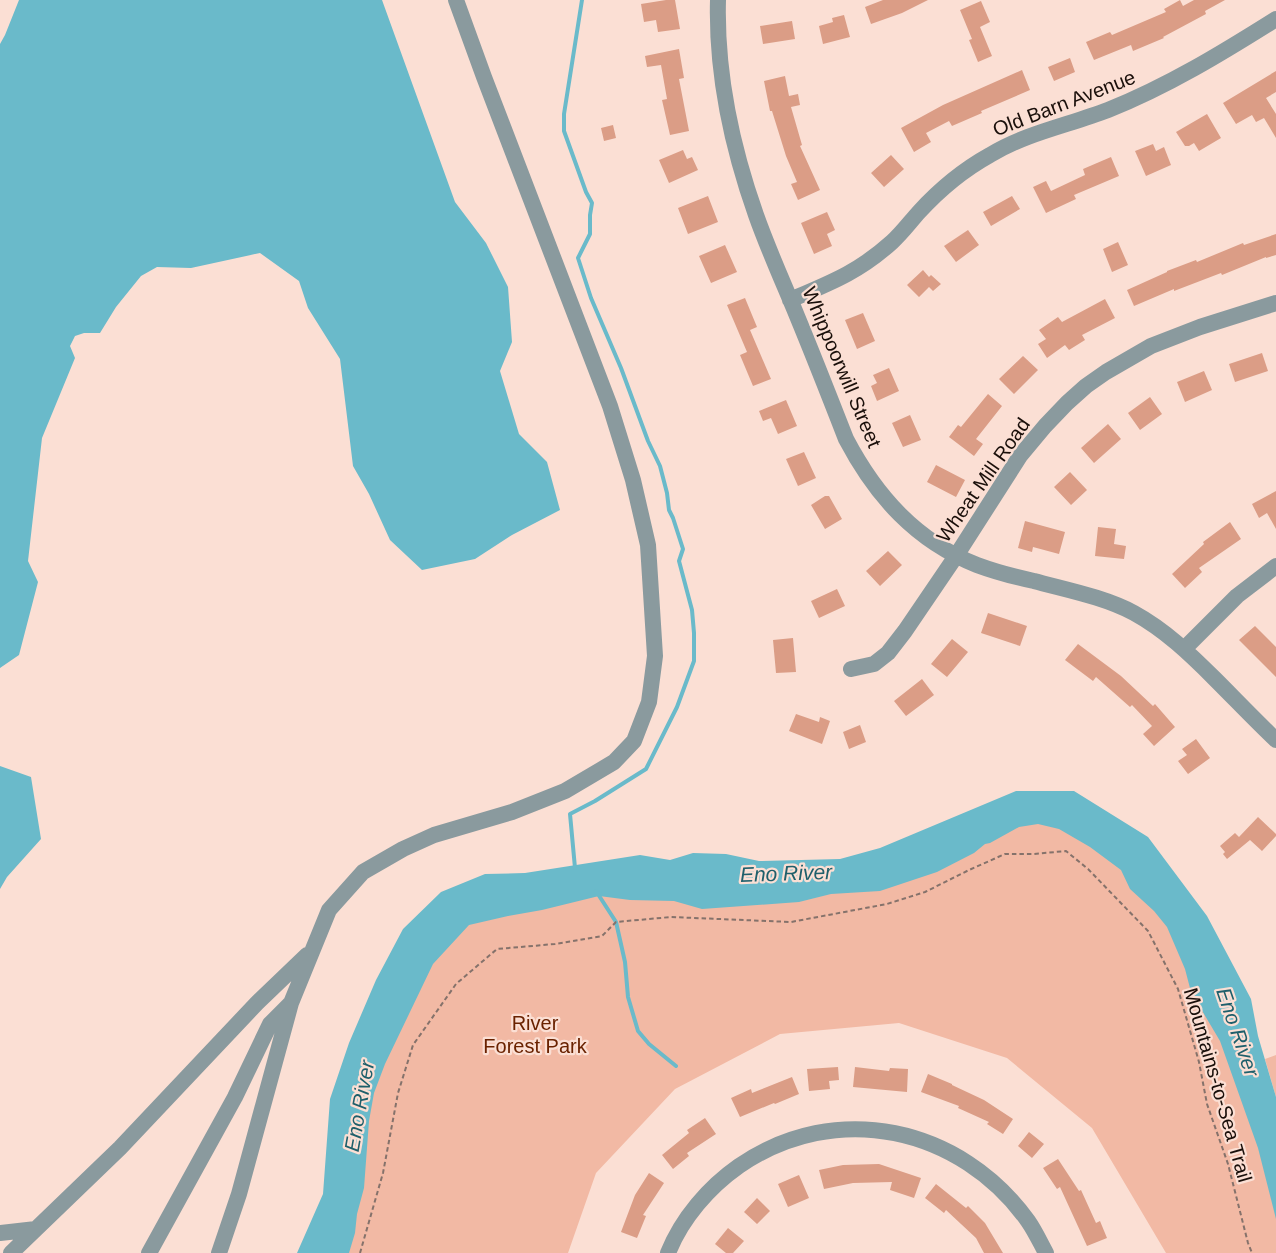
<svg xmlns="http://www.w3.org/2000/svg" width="1276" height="1253" font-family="Helvetica,sans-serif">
<rect width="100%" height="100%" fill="#fbdfd4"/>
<!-- green -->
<path fill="#f2b9a4" d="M 1060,802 L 1207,946 L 1276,1148 L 1276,1253 L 1166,1253 L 1092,1128 L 1007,1058 L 899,1023 L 780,1034 L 675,1089 L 596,1173 L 568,1253 L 322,1253 L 367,1047 L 440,921 L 498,898 L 903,881 Z
M 1276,1055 L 1276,1097 L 1265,1059 Z"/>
<!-- water -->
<path fill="#6abaca" d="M 19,0 L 382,0 L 455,202 L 486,243 L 508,287 L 512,342 L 500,371 L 519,434 L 547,462 L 560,510 L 512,535 L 475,559 L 422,570 L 390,540 L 369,494 L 353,466 L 340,359 L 308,308 L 299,281 L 260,253 L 191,268 L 157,267 L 141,276 L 116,307 L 100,333 L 84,333 L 75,336 L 70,346 L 75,358 L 42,438 L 28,561 L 38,582 L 19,655 L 0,668 L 0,44 L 5,35 Z
M 0,766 L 31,777 L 41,839 L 7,877 L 0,889 Z
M 1016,791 L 1074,791 L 1148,837 L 1207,916 L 1251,999 L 1258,1036 L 1276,1097 L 1276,1219 L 1258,1148 L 1220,1041 L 1191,992 L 1185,969 L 1167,927 L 1154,911 L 1130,889 L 1121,870 L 1090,847 L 1059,829 L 1038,824 L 1019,827 L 990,843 L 985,844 L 974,853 L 937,872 L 880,891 L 831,894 L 799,902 L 702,909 L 674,901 L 630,900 L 599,896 L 542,910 L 508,916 L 469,925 L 433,964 L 385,1064 L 374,1093 L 369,1121 L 364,1188 L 357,1214 L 355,1233 L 349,1253 L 297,1253 L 323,1194 L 330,1099 L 349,1043 L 376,980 L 403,929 L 441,892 L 485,874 L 525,873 L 640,855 L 670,860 L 693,853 L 726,854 L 759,861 L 840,859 L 880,848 Z"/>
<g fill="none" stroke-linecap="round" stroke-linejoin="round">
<!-- stream -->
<path stroke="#6abaca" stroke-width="4" d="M 575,868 L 570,814 L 595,801 L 646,769 L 677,707 L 694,661 L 694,633 L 692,610 L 679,561 L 683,549 L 673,518 L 669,510 L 667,493 L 660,466 L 648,441 L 621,368 L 591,298 L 578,258 L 590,234 L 590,215 L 592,203 L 586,192 L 564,131 L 564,114 L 582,0
M 596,891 L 616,922 L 625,962 L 628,997 L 638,1031 L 649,1044 L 676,1066"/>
</g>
<!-- building -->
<path fill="#db9d86" d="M 666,0 L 675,0 L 680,29 L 658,32 L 656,20 L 644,22 L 641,4 Z
M 883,0 L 928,0 L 902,13 L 871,24 L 865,7 Z
M 1180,0 L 1183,6 L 1194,0 L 1225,0 L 1205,11 L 1206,14 L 1163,37 L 1164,38 L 1133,51 L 1131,45 L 1094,60 L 1086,42 L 1110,32 L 1112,35 L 1166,12 L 1164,9 Z
M 981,1 L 990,22 L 980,27 L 992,56 L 978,62 L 969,40 L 972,39 L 960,10 Z
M 844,15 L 850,37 L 823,44 L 819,26 L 833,22 L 832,18 Z
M 792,21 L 795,39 L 763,44 L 760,26 Z
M 679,49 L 684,78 L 679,79 L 689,131 L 670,135 L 662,100 L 667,99 L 661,65 L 647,67 L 645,56 Z
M 1070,58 L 1075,72 L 1054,81 L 1048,67 Z
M 1022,70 L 1030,90 L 981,111 L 982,113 L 952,126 L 949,121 L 926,133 L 931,142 L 914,152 L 901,128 L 943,105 Z
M 1276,71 L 1276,92 L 1266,98 L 1276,114 L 1276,138 L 1264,118 L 1256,122 L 1252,115 L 1236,124 L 1223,103 Z
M 785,76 L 789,96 L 798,94 L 800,105 L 791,107 L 802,145 L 800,146 L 820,190 L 798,200 L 791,184 L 797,182 L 786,156 L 772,111 L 770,111 L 764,81 Z
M 1207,114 L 1221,138 L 1199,151 L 1194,143 L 1189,146 L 1185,146 L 1176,132 Z
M 613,125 L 616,138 L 604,141 L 601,128 Z
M 1153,144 L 1156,151 L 1164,147 L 1171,165 L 1146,176 L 1135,151 Z
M 683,150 L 687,159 L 692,157 L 698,170 L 669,183 L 659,160 Z
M 891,155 L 904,169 L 884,187 L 871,173 Z
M 1111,157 L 1119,176 L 1074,195 L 1076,199 L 1046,213 L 1033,187 L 1046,181 L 1051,191 L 1085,175 L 1083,169 Z
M 708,196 L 718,222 L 688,234 L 678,208 Z
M 1012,196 L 1020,209 L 991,226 L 983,212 Z
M 827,212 L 835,230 L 827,234 L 832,246 L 814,254 L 801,223 Z
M 968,230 L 979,245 L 956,262 L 944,246 Z
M 1276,234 L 1276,255 L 1266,258 L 1266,257 L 1222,275 L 1221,273 L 1174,291 L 1174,289 L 1134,306 L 1127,290 L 1167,272 L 1167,271 L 1196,260 L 1197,262 L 1243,243 L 1244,245 Z
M 1118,242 L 1128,265 L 1112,272 L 1103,249 Z
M 725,245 L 737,272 L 711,283 L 699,256 Z
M 923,270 L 929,277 L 931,275 L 941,284 L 933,291 L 929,287 L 919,297 L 907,285 Z
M 745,298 L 757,327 L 750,330 L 771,379 L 753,386 L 740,355 L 747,352 L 727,305 Z
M 1105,299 L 1115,318 L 1082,335 L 1085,340 L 1069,350 L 1065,345 L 1047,358 L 1038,344 L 1046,339 L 1039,330 L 1058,317 L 1062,322 Z
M 863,313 L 875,341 L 857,349 L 845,320 Z
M 1262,353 L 1268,371 L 1235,382 L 1229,364 Z
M 1023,356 L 1038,370 L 1014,394 L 999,379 Z
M 889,368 L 899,391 L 877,401 L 871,386 L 877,383 L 873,375 Z
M 1204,371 L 1212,390 L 1185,402 L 1177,382 Z
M 988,394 L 1002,406 L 976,439 L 983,444 L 974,456 L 949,437 L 958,425 L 961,427 Z
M 1150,397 L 1162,414 L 1140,430 L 1128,413 Z
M 786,400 L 797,426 L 778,434 L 771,418 L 763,421 L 759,411 Z
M 910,415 L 921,440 L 903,447 L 892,423 Z
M 1108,424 L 1121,439 L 1094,463 L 1081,448 Z
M 804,452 L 816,478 L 798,486 L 786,459 Z
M 936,465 L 965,480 L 956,497 L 927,482 Z
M 1070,472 L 1087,490 L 1071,505 L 1054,487 Z
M 1276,491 L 1276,529 L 1267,513 L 1259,518 L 1252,504 Z
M 825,496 L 829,496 L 842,519 L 825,529 L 811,505 Z
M 1025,521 L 1065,532 L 1059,554 L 1033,547 L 1032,552 L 1018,548 Z
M 1230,522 L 1241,539 L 1199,568 L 1202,572 L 1185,588 L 1172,574 L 1204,544 L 1203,542 Z
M 1098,527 L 1116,529 L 1114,544 L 1126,546 L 1124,559 L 1095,556 Z
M 888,551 L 902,565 L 880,586 L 866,571 Z
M 837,589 L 845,606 L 819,618 L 811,601 Z
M 988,613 L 1027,626 L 1020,646 L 981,633 Z
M 1255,626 L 1276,647 L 1276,677 L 1239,640 Z
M 793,638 L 796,672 L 776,673 L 773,640 Z
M 952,639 L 968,652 L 947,677 L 931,664 Z
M 1078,644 L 1121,676 L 1153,706 L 1155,704 L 1175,727 L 1154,746 L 1143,734 L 1152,726 L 1132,705 L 1130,707 L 1096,677 L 1093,681 L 1065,660 Z
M 922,679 L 934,695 L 906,716 L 894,701 Z
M 796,714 L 819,722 L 820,717 L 830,721 L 822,744 L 789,731 Z
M 860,725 L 866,742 L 849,749 L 843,732 Z
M 1196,739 L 1210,758 L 1188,774 L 1178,761 L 1187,755 L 1182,749 Z
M 1258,817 L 1276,834 L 1276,836 L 1262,851 L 1250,840 L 1227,859 L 1223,854 L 1225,852 L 1220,846 L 1235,833 L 1239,837 Z
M 838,1067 L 839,1080 L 829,1081 L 830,1089 L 809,1091 L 807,1069 Z
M 855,1067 L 889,1071 L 890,1068 L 908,1069 L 907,1092 L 853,1087 Z
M 928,1074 L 952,1084 L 952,1085 L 984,1100 L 1013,1119 L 1003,1134 L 987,1124 L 989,1122 L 958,1108 L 959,1106 L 921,1092 Z
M 792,1077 L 799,1094 L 775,1104 L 774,1103 L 740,1117 L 731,1098 L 751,1089 L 752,1093 Z
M 705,1118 L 716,1134 L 687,1153 L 689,1156 L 673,1169 L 662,1155 L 689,1133 L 687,1130 Z
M 1029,1132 L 1044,1144 L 1032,1158 L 1018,1146 Z
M 1058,1159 L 1079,1191 L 1081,1190 L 1096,1223 L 1100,1221 L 1107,1238 L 1087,1246 L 1060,1187 L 1057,1189 L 1043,1168 Z
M 879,1164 L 921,1178 L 914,1198 L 890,1190 L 892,1182 L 853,1183 L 824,1189 L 819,1170 L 843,1165 Z
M 649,1173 L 664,1183 L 643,1215 L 646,1216 L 637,1238 L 621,1232 L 635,1195 Z
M 799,1175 L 809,1198 L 788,1207 L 778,1184 Z
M 936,1184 L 966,1208 L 968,1206 L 985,1223 L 1003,1253 L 984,1253 L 976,1238 L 946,1210 L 944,1213 L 925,1198 Z
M 757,1198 L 770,1211 L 757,1224 L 744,1212 Z
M 728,1228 L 744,1241 L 733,1253 L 726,1253 L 715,1244 Z"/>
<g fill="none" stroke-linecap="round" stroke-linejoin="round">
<!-- path -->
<path stroke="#85726b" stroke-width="2" stroke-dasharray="4.5 3" stroke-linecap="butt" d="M 360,1253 L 383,1173 L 398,1093 L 413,1045 L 456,984 L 497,949 L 555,944 L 602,936 L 616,922 L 671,917 L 791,922 L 887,904 L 925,892 L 969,870 L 1005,854 L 1034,854 L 1066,851 L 1088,869 L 1148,931 L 1178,989 L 1199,1062 L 1207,1104 L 1228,1164 L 1248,1243 L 1252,1253"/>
<!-- minor -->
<path stroke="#8a9a9e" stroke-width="16" d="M 718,0 C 716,72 732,147 756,215 C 768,249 783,282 797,316 C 814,357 830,398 846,439 C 876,496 916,541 977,565 C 996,572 1015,577 1034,581 C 1067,590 1104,597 1134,613 C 1165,630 1190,654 1215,679 C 1235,699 1255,720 1276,740
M 790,300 C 830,283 859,272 892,242 C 902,233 910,222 919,212 C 940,189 963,170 990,155 C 1026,133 1069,125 1108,110 C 1168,86 1222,53 1276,19
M 1184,649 L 1237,596 L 1276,566
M 851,669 L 874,664 L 888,653 L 905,631 L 956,556 L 1020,456 L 1045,426 L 1067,403 L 1086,386 L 1106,372 L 1151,346 L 1200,327 L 1276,303
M 0,1233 L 36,1229
M 11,1253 L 120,1148 L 257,1003 L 307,955
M 149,1253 L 235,1097 L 270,1024 L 290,1004
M 219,1253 L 239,1194 L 291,1003 L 329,910 L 363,872 L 403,849 L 434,835 L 512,812 L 565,791 L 614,762 L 634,741 L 649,702 L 655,656 L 648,545 L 633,480 L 610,406 L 484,77 L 456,0
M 668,1253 C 682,1218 709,1187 739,1166 C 836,1099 961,1127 1028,1221 C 1035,1231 1040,1242 1046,1253"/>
</g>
<g text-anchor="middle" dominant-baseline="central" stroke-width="4.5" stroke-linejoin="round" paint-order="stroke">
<!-- street labels -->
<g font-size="20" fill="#1a0f0a" stroke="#fbdfd4">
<text transform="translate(1064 103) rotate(-21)">Old Barn Avenue</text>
<text transform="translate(842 367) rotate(67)">Whippoorwill Street</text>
<text transform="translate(983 480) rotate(-55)">Wheat Mill Road</text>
<text transform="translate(1218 1085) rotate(74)">Mountains-to-Sea Trail</text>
</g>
<!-- park labels -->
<g font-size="20" fill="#6a2200" stroke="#fbdfd4">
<text x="535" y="1023">River<tspan x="535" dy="23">Forest Park</tspan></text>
</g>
<!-- water labels -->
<g font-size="21" font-style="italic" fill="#1e5f6b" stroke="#fbdfd4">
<text transform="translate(786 873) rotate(-2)">Eno River</text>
<text transform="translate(1238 1032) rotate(71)">Eno River</text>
<text transform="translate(359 1106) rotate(-80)">Eno River</text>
</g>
</g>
</svg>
